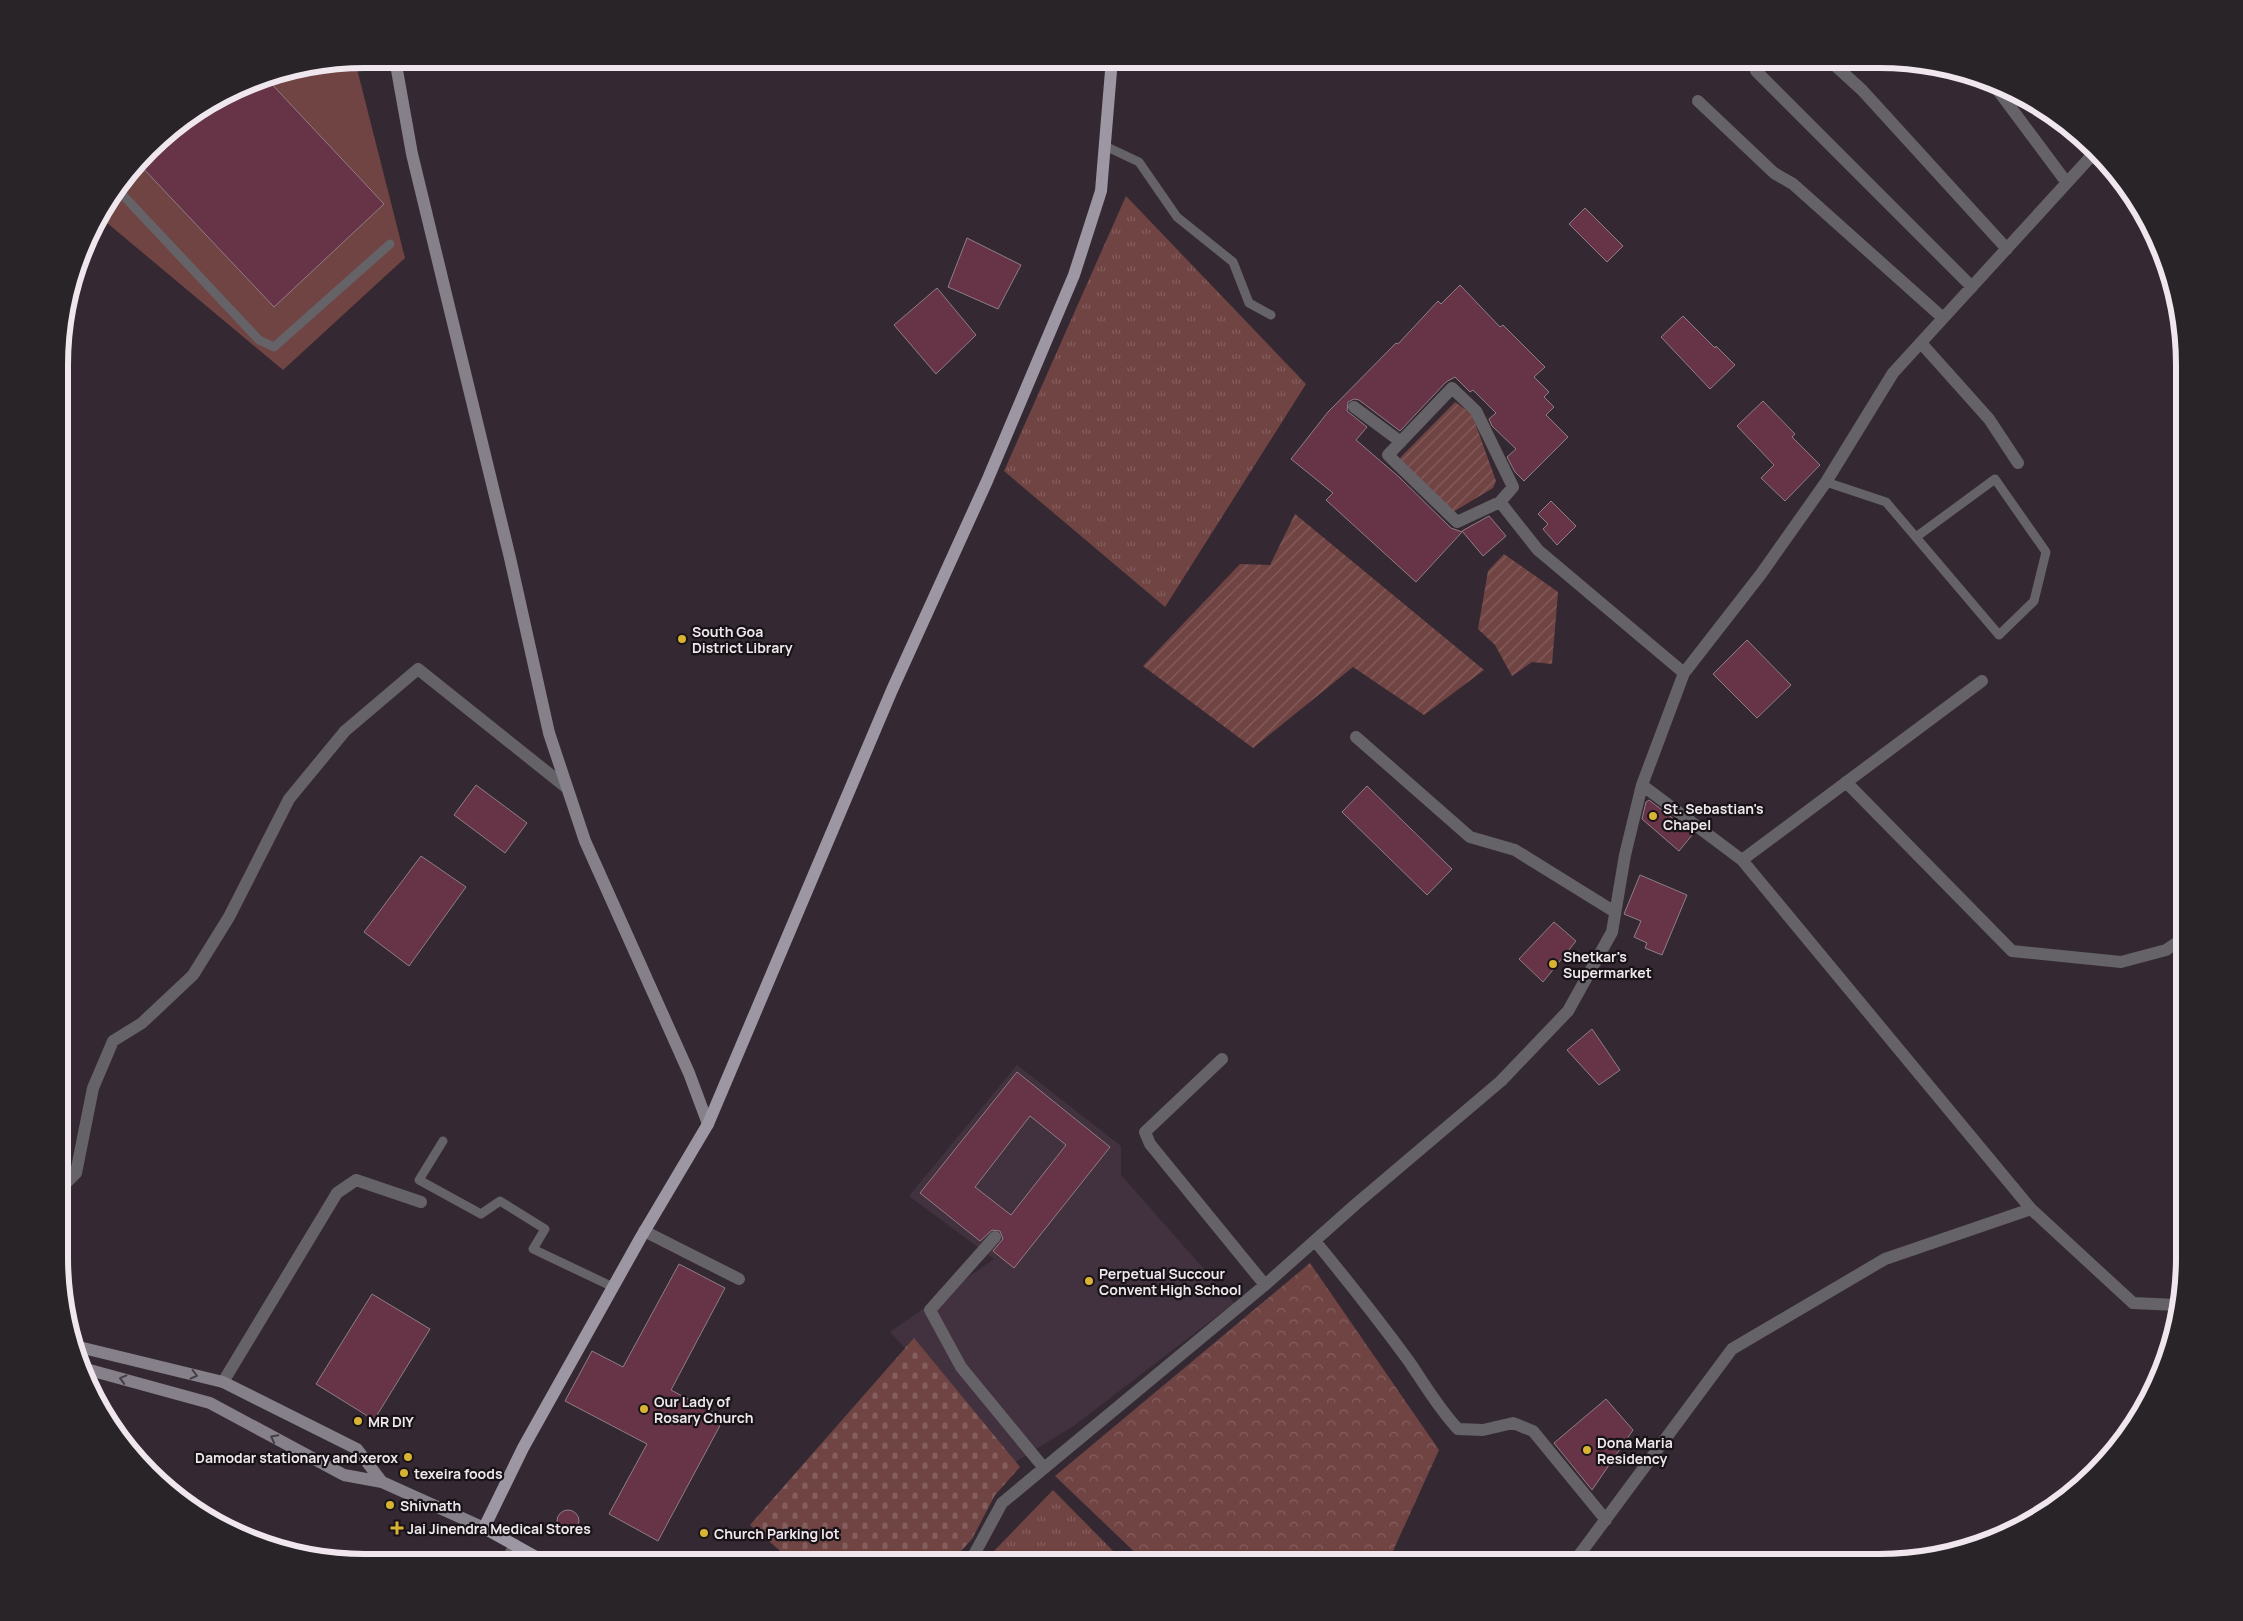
<svg xmlns="http://www.w3.org/2000/svg" width="2243" height="1621" font-family="Manrope,sans-serif">
<defs>
<pattern id="grass-tufts" width="24" height="20" patternUnits="userSpaceOnUse" patternTransform="scale(1.25)"><rect width="24" height="20" fill="#704443"/><path d="M3 7l-1-3M5 7V3M7 7l1-3M15 17l-1-3M17 17v-4M19 17l1-3" fill="none" stroke="#855f5e"/></pattern>
<pattern id="forest-crowns" width="20" height="18" patternUnits="userSpaceOnUse" patternTransform="scale(1.25)"><rect width="20" height="18" fill="#704443"/><path d="M2 6a3 3 0 1 1 6 0M12 15a3 3 0 1 1 6 0" fill="none" stroke="#855f5e"/></pattern>
<pattern id="cemetery-stones" width="16" height="16" patternUnits="userSpaceOnUse" patternTransform="scale(1.25)"><rect width="16" height="16" fill="#704443"/><path d="M2 7V4a2 2 0 0 1 4 0v3zM10 15v-3a2 2 0 0 1 4 0v3z" fill="#855f5e"/></pattern>
<pattern id="garden-furrows" width="10" height="10" patternUnits="userSpaceOnUse" patternTransform="scale(1.25)"><rect width="10" height="10" fill="#704443"/><path d="M-1 1l2-2M0 10L10 0M9 11l2-2" fill="none" stroke="#855f5e"/></pattern>
</defs>
<rect width="100%" height="100%" fill="#342932"/>
<!-- built -->
<path fill="#42323f" d="M 1017,1065 L 1121,1146 L 1121,1175 L 1234,1303 L 1075,1425 L 1012,1464 L 890,1332 L 994,1259 L 909,1196 Z"/>
<!-- grass -->
<path fill="url(#grass-tufts)" d="M 1126,196 L 1306,384 L 1165,607 L 1004,471 Z
M 1053,1490 L 1124,1562 L 1002,1562 L 993,1552 Z"/>
<!-- forest -->
<path fill="url(#forest-crowns)" d="M 1310,1263 L 1439,1450 L 1388,1562 L 1145,1562 L 1055,1476 Z"/>
<!-- cemetery -->
<path fill="url(#cemetery-stones)" d="M 914,1338 L 1020,1467 L 995,1495 L 972,1539 L 951,1562 L 793,1562 L 750,1525 Z"/>
<!-- garden -->
<path fill="url(#garden-furrows)" d="M 1455,402 L 1472,414 L 1496,481 L 1493,488 L 1453,512 L 1403,465 L 1400,458 Z
M 1295,514 L 1484,670 L 1424,715 L 1353,667 L 1253,748 L 1143,666 L 1240,564 L 1270,565 Z
M 1504,554 L 1558,592 L 1552,664 L 1532,662 L 1512,676 L 1495,645 L 1478,629 L 1488,571 Z"/>
<!-- pitch -->
<path fill="#704443" d="M 355,61 L 405,258 L 283,370 L 100,217 L 163,135 L 248,82 Z"/>
<!-- building -->
<path fill="#663347" stroke="#8f7e84" fill-rule="evenodd" d="M 266,78 L 384,204 L 274,307 L 140,165 L 163,135 L 248,82 Z
M 1585,208 L 1623,246 L 1607,262 L 1569,224 Z
M 967,238 L 1021,265 L 998,309 L 948,287 Z
M 1460,285 L 1500,327 L 1503,325 L 1545,367 L 1534,377 L 1549,392 L 1544,397 L 1554,407 L 1546,415 L 1568,437 L 1524,481 L 1515,472 L 1507,457 L 1516,449 L 1492,426 L 1489,419 L 1496,413 L 1473,390 L 1470,392 L 1455,377 L 1446,382 L 1400,431 L 1359,400 L 1354,399 L 1348,402 L 1347,411 L 1367,427 L 1356,440 L 1399,477 L 1451,528 L 1462,532 L 1416,582 L 1326,500 L 1333,493 L 1291,459 L 1328,412 L 1396,343 L 1398,344 L 1438,301 L 1441,304 Z
M 937,288 L 976,335 L 936,374 L 894,325 Z
M 1683,316 L 1715,348 L 1716,346 L 1735,365 L 1710,389 L 1661,337 Z
M 1763,401 L 1795,434 L 1792,437 L 1820,465 L 1785,501 L 1761,478 L 1774,465 L 1737,426 Z
M 1551,501 L 1576,526 L 1557,545 L 1543,529 L 1548,524 L 1538,514 Z
M 1489,516 L 1506,536 L 1483,556 L 1462,531 Z
M 1747,640 L 1791,685 L 1757,718 L 1713,674 Z
M 476,785 L 527,823 L 505,853 L 454,815 Z
M 1367,786 L 1452,869 L 1427,895 L 1342,812 Z
M 1649,800 L 1693,834 L 1679,851 L 1642,819 L 1646,802 Z
M 421,856 L 466,887 L 409,966 L 364,932 Z
M 1640,875 L 1687,895 L 1662,955 L 1645,948 L 1647,943 L 1634,937 L 1641,921 L 1624,914 Z
M 1554,922 L 1576,941 L 1543,982 L 1519,959 Z
M 1592,1029 L 1620,1070 L 1599,1085 L 1567,1050 Z
M 1017,1072 L 1110,1147 L 1014,1268 L 993,1251 L 1003,1239 L 1000,1231 L 992,1230 L 980,1241 L 920,1193 ZM 1030,1116 L 1066,1145 L 1011,1215 L 975,1187 Z
M 679,1264 L 725,1288 L 671,1390 L 724,1418 L 658,1541 L 609,1514 L 647,1444 L 565,1401 L 592,1351 L 623,1367 Z
M 372,1294 L 430,1329 L 374,1420 L 316,1384 Z
M 1606,1399 L 1633,1430 L 1592,1490 L 1554,1443 Z
M557 1521a11 11 0 1 1 22 0a11 11 0 1 1-22 0Z"/>
<g fill="none" stroke-linecap="round" stroke-linejoin="round">
<!-- lane -->
<path stroke="#656268" stroke-width="9" d="M 1105,146 L 1139,162 L 1177,217 L 1233,262 L 1249,303 L 1271,315
M 119,191 L 259,340 L 274,347 L 390,244
M 1826,482 L 1886,502 L 1999,635 L 2034,601 L 2046,552 L 1995,479 L 1916,537
M 443,1141 L 419,1180 L 481,1214 L 500,1201 L 545,1229 L 533,1249 L 613,1287"/>
<!-- street -->
<path stroke="#656268" stroke-width="12" d="M 1828,59 L 1862,90 L 2007,249
M 1756,71 L 1972,287
M 1991,81 L 2067,183
M 1698,101 L 1774,173 L 1793,184 L 1943,318
M 1921,343 L 1989,419 L 2018,463
M 1354,407 L 1401,442
M 1500,502 L 1513,487 L 1476,411 L 1452,388 L 1388,455 L 1457,522 L 1500,502 L 1538,550 L 1684,673
M 1356,737 L 1470,837 L 1515,850 L 1615,912
M 1846,782 L 2012,951 L 2121,962 L 2166,950 L 2184,938
M 1642,785 L 1742,860 L 2031,1209 L 2133,1303 L 2177,1305
M 1742,860 L 1982,681
M 1222,1059 L 1145,1132 L 1150,1144 L 1265,1285
M 61,1188 L 76,1173 L 93,1088 L 113,1041 L 142,1023 L 193,975 L 229,917 L 289,799 L 345,731 L 418,669 L 567,788
M 644,1231 L 739,1279
M 995,1237 L 930,1310 L 961,1367 L 1044,1468
M 1315,1241 C 1347,1280 1378,1319 1408,1360 C 1424,1383 1438,1408 1458,1429 L 1483,1430 L 1513,1423 L 1533,1431 L 1606,1520
M 223,1382 L 337,1193 L 356,1180 L 421,1202
M 506,1562 L 515,1545
M 970,1562 L 1002,1503 L 1265,1285 L 1356,1204 L 1501,1081 L 1568,1011 L 1612,932 L 1625,855 L 1642,785 L 1684,673 L 1761,574 L 1826,482 L 1893,373 L 2096,151
M 1574,1562 L 1732,1349 L 1885,1259 L 2031,1209"/>
<!-- secondary -->
<path stroke="#85808a" stroke-width="12" d="M 395,59 L 412,154 L 510,558 L 549,733 L 585,841 L 689,1073 L 708,1124
M 79,1347 L 223,1382 L 357,1449 L 382,1482
M 86,1369 L 210,1403 L 344,1475 L 382,1482 L 484,1528"/>
<!-- primary -->
<path stroke="#9d97a3" stroke-width="12" d="M 545,1562 L 484,1528 L 523,1448 L 641,1237 L 708,1124 L 892,690 L 987,481 L 1074,275 L 1101,191 L 1112,59"/>
</g>
<!-- one-way arrows -->
<defs><path id="oneway-chevron" d="M-2-3.5L2.5 0L-2 3.5" fill="none" stroke-width="1.6" stroke-linecap="round" stroke-linejoin="round" transform="scale(1.25)"/></defs>
<g stroke="#443f45">
<use href="#oneway-chevron" transform="translate(194 1375) rotate(14)"/>
<use href="#oneway-chevron" transform="translate(123 1379) rotate(-165)"/>
<use href="#oneway-chevron" transform="translate(274 1438) rotate(-152)"/>
</g>
<!-- markers -->
<g fill="#d9b334" stroke="#181317" stroke-width="2">
<circle cx="682" cy="639" r="5"/>
<circle cx="1653" cy="816" r="5"/>
<circle cx="1553" cy="964" r="5"/>
<circle cx="1089" cy="1281" r="5"/>
<circle cx="644" cy="1409" r="5"/>
<circle cx="358" cy="1421" r="5"/>
<circle cx="1587" cy="1450" r="5"/>
<circle cx="408" cy="1457" r="5"/>
<circle cx="404" cy="1473" r="5"/>
<circle cx="390" cy="1505" r="5"/>
<path d="M394.5 1520.5h5v5h5v5h-5v5h-5v-5h-5v-5h5z"/>
<circle cx="704" cy="1533" r="5"/>
</g>
<g text-anchor="middle" dominant-baseline="central" stroke-width="4.5" stroke-linejoin="round" paint-order="stroke">
<!-- poi labels -->
<g font-size="14" font-weight="bold" fill="#efe7ed" stroke="#181317" text-anchor="start">
<text x="692" y="631">South Goa<tspan x="692" dy="16">District Library</tspan></text>
<text x="1663" y="808">St. Sebastian's<tspan x="1663" dy="16">Chapel</tspan></text>
<text x="1563" y="956">Shetkar's<tspan x="1563" dy="16">Supermarket</tspan></text>
<text x="1099" y="1273">Perpetual Succour<tspan x="1099" dy="16">Convent High School</tspan></text>
<text x="654" y="1401">Our Lady of<tspan x="654" dy="16">Rosary Church</tspan></text>
<text x="368" y="1421">MR DIY</text>
<text x="1597" y="1442">Dona Maria<tspan x="1597" dy="16">Residency</tspan></text>
<text x="398" y="1457" text-anchor="end">Damodar stationary and xerox</text>
<text x="414" y="1473">texeira foods</text>
<text x="400" y="1505">Shivnath</text>
<text x="407" y="1528">Jai Jinendra Medical Stores</text>
<text x="714" y="1533">Church Parking lot</text>
</g>
</g>
<!-- crop -->
<path d="M0 0H2243V1621H0ZM365 68H1879A297 297 0 0 1 2176 365V1257A297 297 0 0 1 1879 1554H365A297 297 0 0 1 68 1257V365A297 297 0 0 1 365 68Z" fill="#292428" fill-rule="evenodd"/>
<path fill="none" stroke="#efe7ed" stroke-width="6" d="M365 68H1879A297 297 0 0 1 2176 365V1257A297 297 0 0 1 1879 1554H365A297 297 0 0 1 68 1257V365A297 297 0 0 1 365 68Z"/>
</svg>
